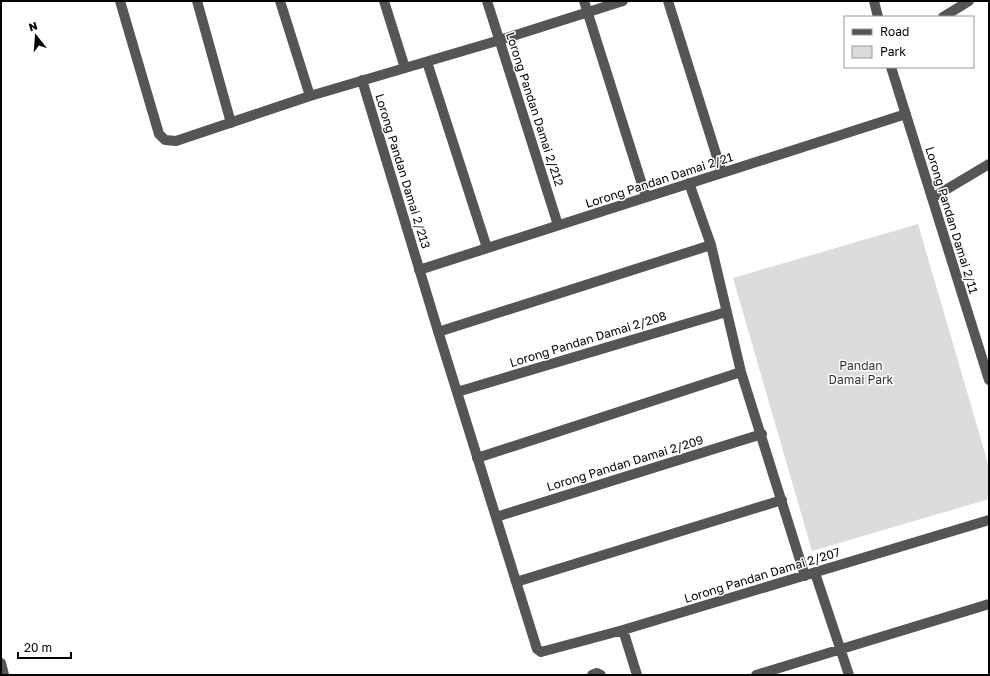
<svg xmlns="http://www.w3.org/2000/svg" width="990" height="676" font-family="'Golos Text',sans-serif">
<rect width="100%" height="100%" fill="#fff"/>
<!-- green -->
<path fill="#dcdcdc" d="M 918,224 L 989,467 L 989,499 L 812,551 L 733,278 Z"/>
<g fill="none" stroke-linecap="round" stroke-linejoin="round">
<!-- minor -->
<path stroke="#555" stroke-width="10" d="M 120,1 L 159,134 L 165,140 L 176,141 L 310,96 L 500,40 L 623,1
M 197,1 L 231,123
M 280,1 L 310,96
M 384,1 L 405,68
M 487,1 L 558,225
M 584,1 L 646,197
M 668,1 L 722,173
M 874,1 L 878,17
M 943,17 L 969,1
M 427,62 L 487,248
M 891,67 L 989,380
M 362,80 C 419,270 477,460 537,649 L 541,652 L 623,630 L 989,520
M 932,198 L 989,164
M 711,245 L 741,372 L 805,576
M 419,270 L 906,114
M 438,332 L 711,245 L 689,183
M 457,392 L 726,312
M 477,458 L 741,372
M 496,517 L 762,434
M 815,573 L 849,675
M 516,582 L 782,500
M 623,630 L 637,675
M 1,663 L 4,675
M 592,675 L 597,673 L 601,675
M 756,675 L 989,604"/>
</g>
<g text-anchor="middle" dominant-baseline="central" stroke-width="3" stroke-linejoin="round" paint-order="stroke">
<!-- street labels -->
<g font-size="12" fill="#000" stroke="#fff">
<text transform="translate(535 109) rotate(72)">Lorong Pandan Damai 2/212</text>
<text transform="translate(403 171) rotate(73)">Lorong Pandan Damai 2/213</text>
<text transform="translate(659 180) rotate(-18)">Lorong Pandan Damai 2/21</text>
<text transform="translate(952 220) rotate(73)">Lorong Pandan Damai 2/11</text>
<text transform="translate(588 339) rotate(-17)">Lorong Pandan Damai 2/208</text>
<text transform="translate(625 463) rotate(-17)">Lorong Pandan Damai 2/209</text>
<text transform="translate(762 575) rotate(-17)">Lorong Pandan Damai 2/207</text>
</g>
<!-- park labels -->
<g font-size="12" fill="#333" stroke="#fff">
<text x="861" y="365">Pandan<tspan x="861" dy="14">Damai Park</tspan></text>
</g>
</g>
<!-- border -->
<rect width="990" height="676" fill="none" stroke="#000000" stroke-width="4"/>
<!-- legend -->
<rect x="844" y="16" width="130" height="52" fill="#ffffff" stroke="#999999"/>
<rect x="852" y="29" width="20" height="6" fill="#555555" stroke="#999999"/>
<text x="880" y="36" font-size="12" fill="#000000">Road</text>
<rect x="852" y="46" width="20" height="12" fill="#dcdcdc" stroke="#999999"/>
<text x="880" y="56" font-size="12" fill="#000000">Park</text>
<!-- north arrow -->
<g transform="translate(36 36) rotate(343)" stroke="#ffffff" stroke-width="3" paint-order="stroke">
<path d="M0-3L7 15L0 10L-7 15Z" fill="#000000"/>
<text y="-6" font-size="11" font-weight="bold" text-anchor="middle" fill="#000000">N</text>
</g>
<!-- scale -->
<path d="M18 652v6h53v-6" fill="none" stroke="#000000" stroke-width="2"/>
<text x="24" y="652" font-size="12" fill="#000000" stroke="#ffffff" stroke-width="3" paint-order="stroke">20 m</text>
</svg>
